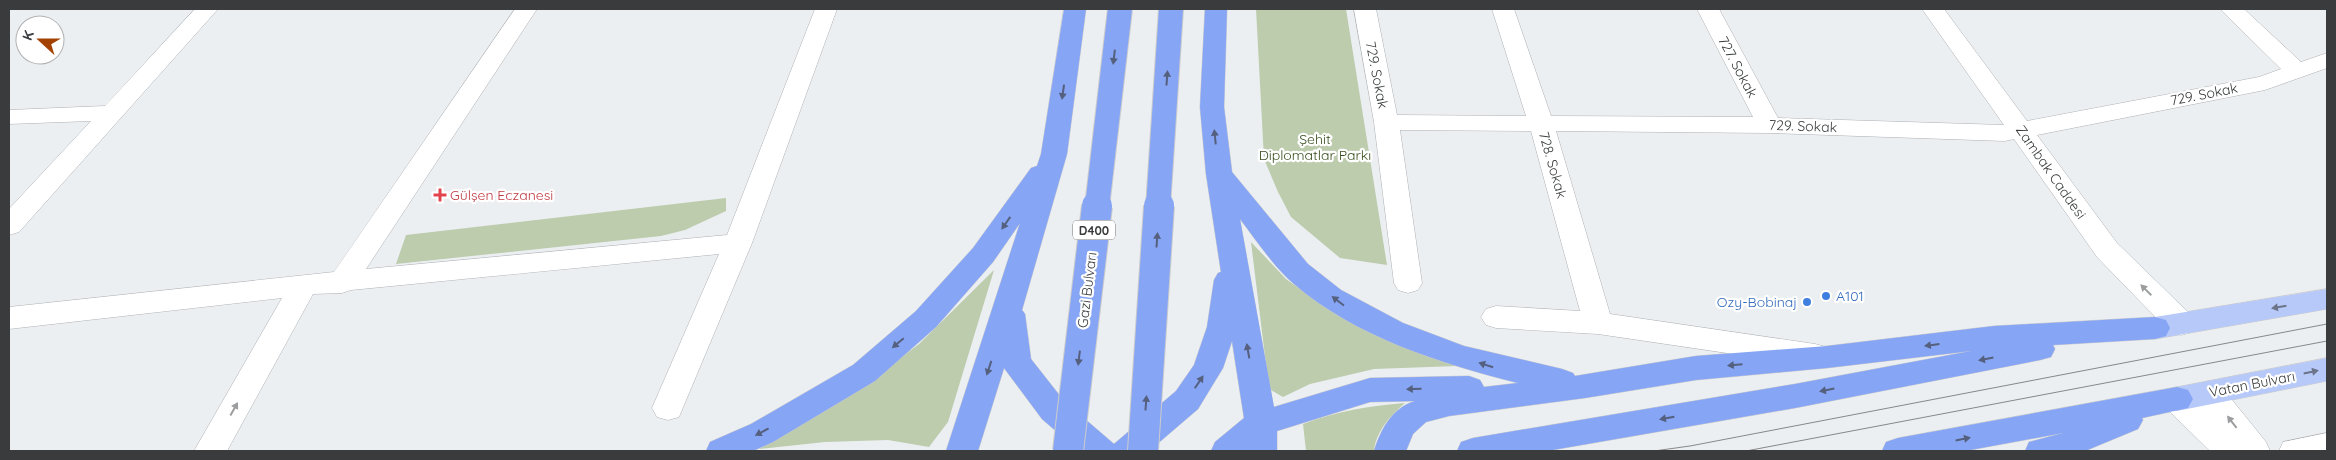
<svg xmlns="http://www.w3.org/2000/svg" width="2336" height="460" font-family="Quicksand,sans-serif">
<rect width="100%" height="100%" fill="#eceff2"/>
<!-- green -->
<path fill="#bcccad" d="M 1256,9 L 1346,9 L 1387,265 L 1340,258 L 1291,217 L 1278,192 L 1264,159 Z
M 726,198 L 726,211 L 685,230 L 661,236 L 396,264 L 406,235 Z
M 1251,242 L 1286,279 L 1321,304 L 1415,349 L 1457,366 L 1374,369 L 1310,384 L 1283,397 L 1269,389 Z
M 994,270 L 948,422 L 929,447 L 888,440 L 825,442 L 759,449 L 858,390 L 919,344 Z
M 1405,403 C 1391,415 1376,431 1374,451 L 1306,451 L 1303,424 C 1337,411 1369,406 1405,403 Z"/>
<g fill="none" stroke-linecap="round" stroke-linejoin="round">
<!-- minor casing -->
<g stroke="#aeb1b4" stroke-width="1">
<path id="minor" d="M 195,9 L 218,9 L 19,232 L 9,235 L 9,209 L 91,121 L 9,124 L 9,110 L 105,106 Z
M 515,9 L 537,9 L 366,269 L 727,235 L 815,9 L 837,9 L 752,243 L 679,417 L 668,420 L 657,417 L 652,408 L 719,254 L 351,290 L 342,293 L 313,294 L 227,451 L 194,451 L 282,298 L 9,329 L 9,307 L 334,272 Z
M 1354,9 L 1376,9 L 1397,115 L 1526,116 L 1492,9 L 1514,9 L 1551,116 L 1753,117 L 1697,9 L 1719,9 L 1778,118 L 2004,125 L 1922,9 L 1944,9 L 2027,121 L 2259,77 L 2281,69 L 2220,9 L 2244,9 L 2301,62 L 2327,53 L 2327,68 L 2265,90 L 2037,135 L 2117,243 L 2192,316 L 2196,324 L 2192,332 L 2181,335 L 2170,332 L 2097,257 L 2014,139 L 2005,141 L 1769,133 L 1556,131 L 1610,314 L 1815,344 L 1826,347 L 1830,355 L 1826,363 L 1815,366 L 1598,334 L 1496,328 L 1486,325 L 1481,317 L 1486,309 L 1496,306 L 1580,311 L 1531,131 L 1400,130 L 1422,283 L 1418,290 L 1408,293 L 1398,290 L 1394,283 L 1374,122 Z
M 2209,381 L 2220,385 L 2266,442 L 2270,451 L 2210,451 L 2166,408 L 2161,399 L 2166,390 C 2179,386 2186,388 2196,398 L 2193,393 L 2198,385 Z
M 2327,433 L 2327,451 L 2279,451 L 2283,442 Z"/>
</g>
<!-- major casing -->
<g stroke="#ccc" stroke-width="1">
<path id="major" d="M 2327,289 L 2327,309 L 2155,339 L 2144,336 L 2140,328 L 2144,320 L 2155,317 Z
M 2327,358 L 2327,381 L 2177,411 L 2166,408 L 2161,399 L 2166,390 L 2177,387 Z"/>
</g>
<!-- highway casing -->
<g stroke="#ccc" stroke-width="1">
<path id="highway" d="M 1064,9 L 1086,9 L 1067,154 L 1022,310 L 1025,314 L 1031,359 L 1064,401 L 1114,444 L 1176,391 L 1194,365 L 1207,327 L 1214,280 L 1218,273 L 1221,272 L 1206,174 L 1200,107 L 1205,9 L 1227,9 L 1224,107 L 1232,172 L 1308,264 L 1341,290 L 1403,323 L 1464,346 L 1562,369 L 1573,373 L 1575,376 L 1696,356 L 1827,346 L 1994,326 L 2155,317 L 2166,320 L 2170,328 L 2166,336 L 2155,339 L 2053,345 L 2055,349 L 2051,357 L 2040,360 L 1795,408 L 1547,451 L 1457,451 L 1461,442 L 1473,438 L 1795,384 L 1971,351 L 1827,368 L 1696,380 L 1585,398 L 1449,416 L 1426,422 L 1413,434 L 1406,451 L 1374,451 C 1381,429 1392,408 1415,401 L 1370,402 L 1277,431 L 1277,451 L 1211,451 L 1215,442 L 1244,418 L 1232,341 L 1223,368 L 1198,409 L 1149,451 L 1079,451 L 1042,419 L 1004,368 L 978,451 L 946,451 L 1020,223 L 993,262 L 936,327 L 875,381 L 773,442 L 753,451 L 706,451 L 710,442 L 751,424 L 853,365 L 916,311 L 973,248 L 1031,168 L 1037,166 L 1041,154 ZM 1240,219 C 1256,240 1274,267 1294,284 C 1356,337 1439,363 1518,383 L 1484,387 L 1480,380 L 1469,376 L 1370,378 L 1274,407 Z
M 2177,387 L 2188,390 L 2193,399 L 2188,408 L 2142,418 L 2143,420 L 2138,429 L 2085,451 L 2025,451 L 2029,442 L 2063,433 L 1965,451 L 1882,451 L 1886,442 L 1898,438 Z"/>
</g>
<!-- minor -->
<use href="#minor" fill="#fff" fill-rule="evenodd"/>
<!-- major -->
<use href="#major" fill="#b7c9f9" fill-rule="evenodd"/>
<!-- highway -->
<use href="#highway" fill="#87a5f5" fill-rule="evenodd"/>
<!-- tram -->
<path stroke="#86888a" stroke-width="1" d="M 1654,451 L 1690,446 L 2327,324
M 1746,451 L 2327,341"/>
<!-- highway-bridge-far1 casing -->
<g stroke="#ccc" stroke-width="26" stroke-linecap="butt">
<path id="highway-bridge-far1" d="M 1097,207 L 1120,9
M 1158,207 L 1171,9"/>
</g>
<!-- highway-bridge casing -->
<g stroke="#ccc" stroke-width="32" stroke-linecap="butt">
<path id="highway-bridge" d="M 1068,451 L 1097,206
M 1143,451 L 1159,206"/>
</g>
<!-- highway-bridge-far1 -->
<use href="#highway-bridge-far1" stroke="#87a5f5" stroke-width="24"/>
<!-- highway-bridge -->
<use href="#highway-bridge" stroke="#87a5f5" stroke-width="30"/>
</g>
<!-- one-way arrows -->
<defs><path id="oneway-solid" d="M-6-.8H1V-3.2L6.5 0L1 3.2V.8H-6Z" transform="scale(1.25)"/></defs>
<g fill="#54607d">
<use href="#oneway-solid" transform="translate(1114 57) rotate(97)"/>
<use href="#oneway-solid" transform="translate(1167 78) rotate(-86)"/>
<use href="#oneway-solid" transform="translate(1063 92) rotate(98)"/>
<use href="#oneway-solid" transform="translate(1215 137) rotate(-96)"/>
<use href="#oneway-solid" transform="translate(1006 223) rotate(125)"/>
<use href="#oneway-solid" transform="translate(1157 240) rotate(-86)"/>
<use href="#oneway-solid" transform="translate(1338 301) rotate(-143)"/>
<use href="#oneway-solid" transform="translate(898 343) rotate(140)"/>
<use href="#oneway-solid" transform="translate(1932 345) rotate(173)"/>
<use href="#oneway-solid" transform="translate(1248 351) rotate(-100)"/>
<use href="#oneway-solid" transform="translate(1079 358) rotate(97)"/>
<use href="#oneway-solid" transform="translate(1986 359) rotate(169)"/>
<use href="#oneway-solid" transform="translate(1486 365) rotate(-162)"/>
<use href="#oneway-solid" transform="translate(1735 365) rotate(175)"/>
<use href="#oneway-solid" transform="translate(989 368) rotate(108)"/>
<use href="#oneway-solid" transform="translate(1199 382) rotate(-56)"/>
<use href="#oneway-solid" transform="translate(1414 389) rotate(178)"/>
<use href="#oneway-solid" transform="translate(1827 390) rotate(169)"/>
<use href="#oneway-solid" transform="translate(1146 403) rotate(-86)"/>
<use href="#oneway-solid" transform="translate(1667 418) rotate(170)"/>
<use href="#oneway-solid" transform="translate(762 432) rotate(152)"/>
<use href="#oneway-solid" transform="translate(1963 439) rotate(-11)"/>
</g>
<g fill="#9c9d9e">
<use href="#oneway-solid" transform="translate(2146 290) rotate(-135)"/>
<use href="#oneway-solid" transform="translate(234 409) rotate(-61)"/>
<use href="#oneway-solid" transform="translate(2232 422) rotate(-128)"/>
</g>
<g fill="#6b7488">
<use href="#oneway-solid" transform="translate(2279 307) rotate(170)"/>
<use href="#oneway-solid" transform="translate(2311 372) rotate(-12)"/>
</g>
<!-- markers -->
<path fill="#e0444e" stroke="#fff" stroke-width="2" d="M437.5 187.5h5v5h5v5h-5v5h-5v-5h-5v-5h5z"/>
<g fill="#3f7fe0" stroke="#fff" stroke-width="2">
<circle cx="1826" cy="296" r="5"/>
<circle cx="1807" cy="302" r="5"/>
</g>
<g text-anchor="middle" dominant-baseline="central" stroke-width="4.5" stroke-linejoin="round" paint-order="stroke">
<!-- shield labels -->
<rect fill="#fff" stroke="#747676" stroke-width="1" x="1073" y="220.5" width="42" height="19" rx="4"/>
<g font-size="12" font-weight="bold" fill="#393b3c">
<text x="1094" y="230">D400</text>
</g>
<!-- street labels -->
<g font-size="14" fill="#393b3c" stroke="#fff">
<text transform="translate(1738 67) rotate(62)">727. Sokak</text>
<text transform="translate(1377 75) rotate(79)">729. Sokak</text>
<text transform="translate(2204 94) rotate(-11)">729. Sokak</text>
<text transform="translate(1803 126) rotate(2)">729. Sokak</text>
<text transform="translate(1553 165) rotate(74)">728. Sokak</text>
<text transform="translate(2051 172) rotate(55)">Zambak Caddesi</text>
<text transform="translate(1087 290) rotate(-83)">Gazi Bulvarı</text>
<text transform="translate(2252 384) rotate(-11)">Vatan Bulvarı</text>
</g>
<!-- park labels -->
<g font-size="14" fill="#384e1e" stroke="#fff">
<text x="1315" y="139">Şehit<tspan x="1315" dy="16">Diplomatlar Parkı</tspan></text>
</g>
<!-- health labels -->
<g font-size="14" fill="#be3a42" stroke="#fff" text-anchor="start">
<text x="450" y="195">Gülşen Eczanesi</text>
</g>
<!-- shop labels -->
<g font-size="14" fill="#366cbe" stroke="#fff" text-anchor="start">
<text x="1836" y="296">A101</text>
<text x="1797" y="302" text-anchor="end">Ozy-Bobinaj</text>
</g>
</g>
<!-- border -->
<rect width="2336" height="460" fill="none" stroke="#393b3c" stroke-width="20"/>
<!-- north arrow -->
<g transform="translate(40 40) rotate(291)"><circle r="24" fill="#ffffff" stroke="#b0b1b1"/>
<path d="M0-4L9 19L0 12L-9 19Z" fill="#a44203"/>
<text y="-8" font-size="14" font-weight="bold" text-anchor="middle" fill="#393b3c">K</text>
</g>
</svg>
